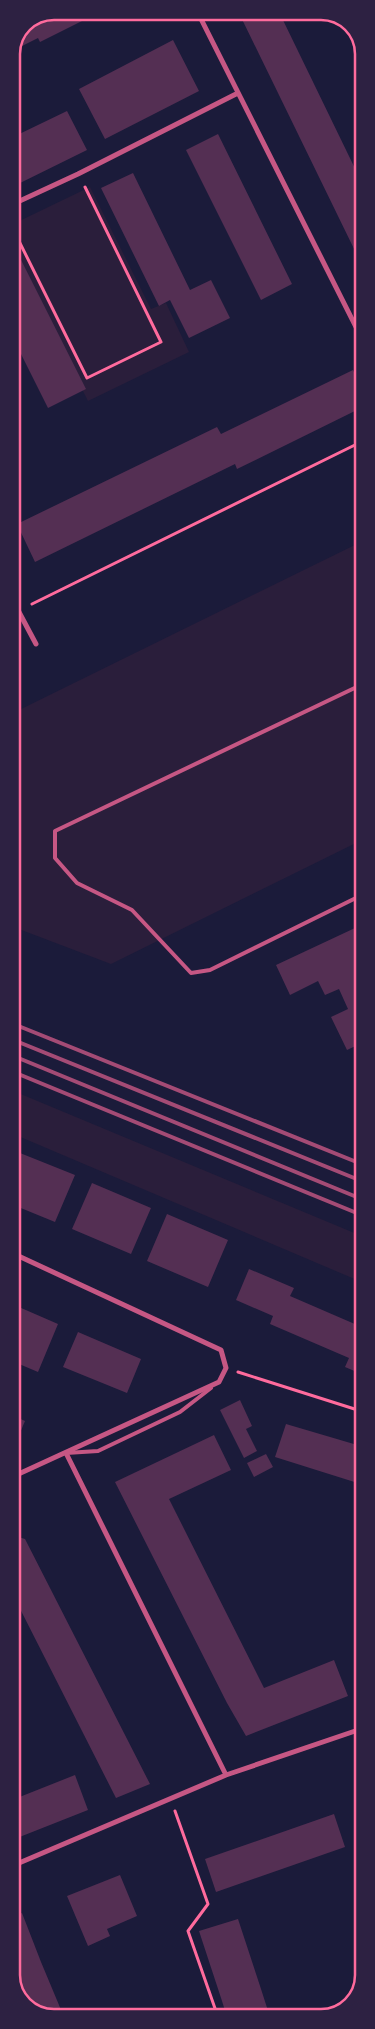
<svg xmlns="http://www.w3.org/2000/svg" width="375" height="2029" font-family="'Golos Text',sans-serif">
<rect width="100%" height="100%" fill="#1b1b3a"/>
<!-- green -->
<path fill="#2a1e3b" d="M 90,187 L 151,309 L 166,303 L 189,352 L 88,401 L 11,246 L 11,225 Z
M 363,541 L 364,839 L 111,964 L 11,926 L 11,714 Z
M 11,1090 L 364,1237 L 364,1283 L 11,1133 Z"/>
<!-- building -->
<path fill="#542f53" d="M 53,11 L 102,11 L 40,42 L 38,38 L 12,51 L 24,23 Z
M 238,11 L 289,12 L 281,16 L 363,185 L 363,252 L 357,255 Z
M 333,15 L 340,18 L 348,22 L 339,26 Z
M 173,40 L 199,91 L 105,139 L 79,89 Z
M 67,111 L 87,150 L 14,186 L 11,182 L 11,138 Z
M 218,134 L 292,284 L 261,300 L 186,150 Z
M 133,173 L 190,290 L 211,280 L 230,318 L 189,338 L 170,300 L 159,306 L 101,188 Z
M 11,240 L 86,389 L 48,408 L 11,334 Z
M 353,370 L 363,391 L 363,407 L 237,469 L 235,464 L 35,562 L 17,524 L 217,427 L 221,434 Z
M 355,928 L 364,945 L 364,1042 L 347,1050 L 331,1017 L 348,1009 L 339,989 L 325,995 L 318,981 L 290,995 L 276,965 Z
M 15,1151 L 75,1175 L 55,1222 L 11,1204 L 11,1159 Z
M 92,1183 L 151,1208 L 131,1254 L 72,1229 Z
M 167,1214 L 228,1240 L 208,1287 L 147,1261 Z
M 249,1269 L 294,1288 L 290,1296 L 364,1328 L 364,1375 L 345,1367 L 349,1358 L 270,1324 L 273,1316 L 236,1300 Z
M 12,1304 L 58,1324 L 38,1372 L 12,1361 Z
M 78,1332 L 141,1359 L 127,1393 L 63,1367 Z
M 240,1400 L 252,1426 L 246,1429 L 257,1451 L 244,1458 L 220,1410 Z
M 12,1415 L 25,1421 L 12,1452 Z
M 286,1424 L 364,1447 L 364,1485 L 275,1457 Z
M 214,1435 L 231,1470 L 169,1499 L 264,1688 L 334,1660 L 348,1696 L 246,1736 L 227,1703 L 115,1482 Z
M 266,1454 L 273,1467 L 254,1477 L 247,1463 Z
M 12,1535 L 25,1539 L 150,1784 L 116,1798 L 12,1593 Z
M 75,1775 L 88,1810 L 12,1840 L 12,1800 Z
M 334,1814 L 345,1847 L 216,1892 L 205,1859 Z
M 120,1875 L 137,1916 L 107,1929 L 110,1936 L 88,1946 L 67,1896 Z
M 22,1913 L 41,1962 L 64,2017 L 48,2017 L 24,2006 L 12,1976 L 12,1917 Z
M 238,1919 L 261,1989 L 270,2017 L 227,2017 L 222,2001 L 199,1931 Z"/>
<g fill="none" stroke-linecap="round" stroke-linejoin="round">
<!-- path -->
<path stroke="#ff6b9d" stroke-width="3" d="M 11,225 L 87,378 L 161,342 L 85,187
M 32,604 L 363,441
M 238,1372 L 364,1412
M 175,1811 L 208,1904 L 188,1931 L 218,2017"/>
<!-- service -->
<path stroke="#c65784" stroke-width="4" d="M 363,684 L 55,831 L 55,858 L 77,883 L 132,910 L 191,973 L 210,970 L 364,894
M 66,1453 L 98,1451 L 180,1412 L 211,1388"/>
<!-- minor -->
<path stroke="#c65784" stroke-width="5" d="M 197,11 L 363,341
M 11,205 L 78,174 L 238,93
M 11,597 L 36,644
M 12,1253 L 221,1350 L 226,1368 L 219,1382 L 12,1477
M 66,1453 L 226,1775
M 12,1866 L 226,1775 L 364,1728"/>
<!-- rail -->
<path stroke="#a44b75" stroke-width="4" d="M 11,1023 L 364,1165
M 11,1039 L 364,1182
M 11,1055 L 364,1200
M 11,1071 L 364,1216"/>
</g>
<!-- crop -->
<path d="M0 0H375V2029H0ZM54 20H321A34 34 0 0 1 355 54V1975A34 34 0 0 1 321 2009H54A34 34 0 0 1 20 1975V54A34 34 0 0 1 54 20Z" fill="#2d2142" fill-rule="evenodd"/>
<path fill="none" stroke="#ff6b9d" stroke-width="2.5" d="M54 20H321A34 34 0 0 1 355 54V1975A34 34 0 0 1 321 2009H54A34 34 0 0 1 20 1975V54A34 34 0 0 1 54 20Z"/>
</svg>
